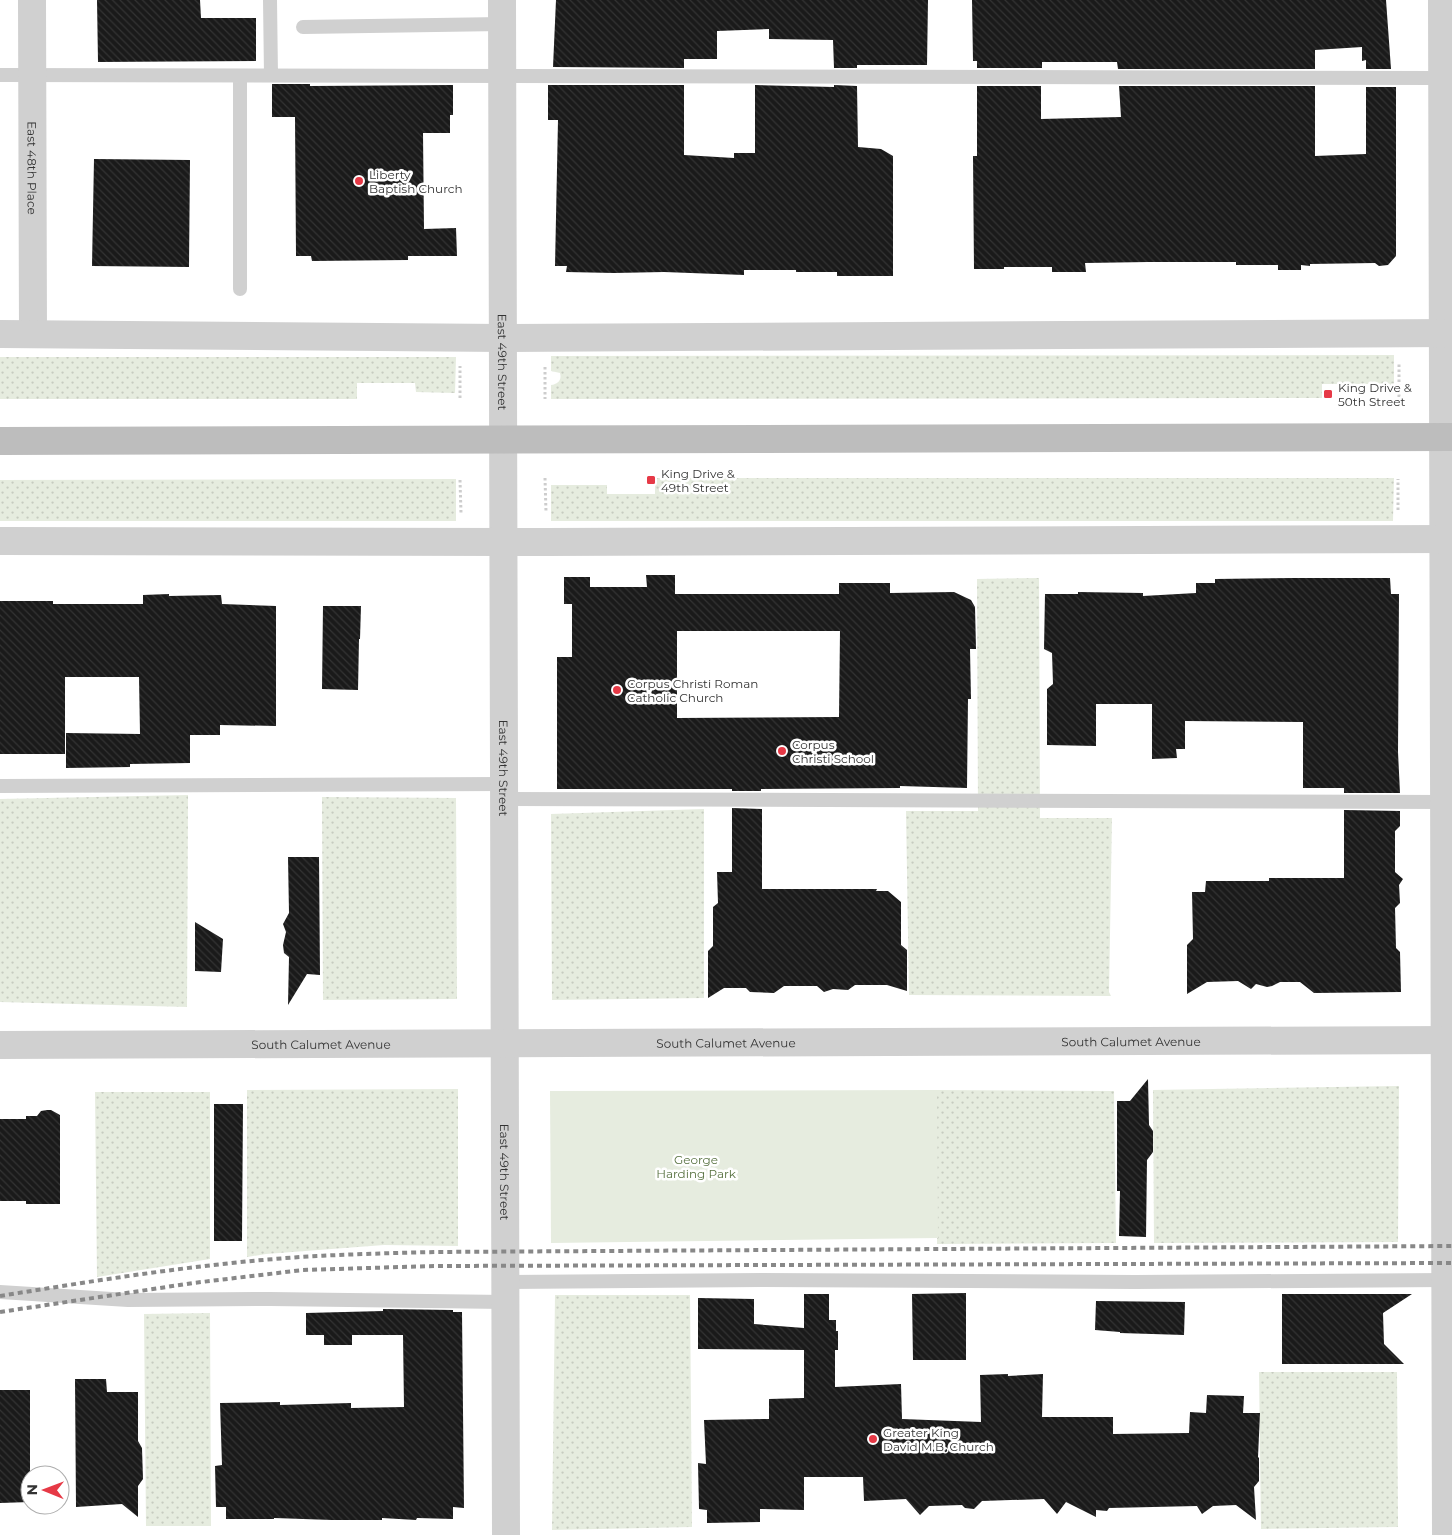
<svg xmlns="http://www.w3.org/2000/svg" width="1452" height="1535" font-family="Montserrat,sans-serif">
<defs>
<pattern id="grass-dots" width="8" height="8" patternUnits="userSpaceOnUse" patternTransform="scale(1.25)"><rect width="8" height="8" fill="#e6ecdf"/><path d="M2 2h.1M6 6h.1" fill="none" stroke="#c6cbc0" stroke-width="1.8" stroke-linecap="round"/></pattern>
<pattern id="building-back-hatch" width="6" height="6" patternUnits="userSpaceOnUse" patternTransform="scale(1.25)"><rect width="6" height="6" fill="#1a1a1a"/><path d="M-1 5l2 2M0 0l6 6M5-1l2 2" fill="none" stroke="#333"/></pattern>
</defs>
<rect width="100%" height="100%" fill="#fff"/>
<!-- grass -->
<path fill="url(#grass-dots)" d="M 1394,355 L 1394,388 L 1374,387 L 1373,384 L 1322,384 L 1322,398 L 551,399 L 551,385 C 558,384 562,380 560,373 L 551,371 L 551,356 Z
M 0,357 L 456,357 L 455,393 L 416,392 L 415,383 L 357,383 L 357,399 L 0,399 Z
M 655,478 L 1394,478 L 1393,521 L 551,521 L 551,485 L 607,485 L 607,494 L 655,494 Z
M 456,479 L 456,521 L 0,521 L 0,480 Z
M 1039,578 L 1040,818 L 1112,818 L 1109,992 L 1111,996 L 909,995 L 906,811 L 978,811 L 977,579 Z
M 188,795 L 187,1007 L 0,1002 L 0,799 Z
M 322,797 L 456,798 L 457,999 L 323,1000 Z
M 704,809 L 704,998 L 552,1000 L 551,814 Z
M 1399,1086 L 1398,1242 L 1154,1243 L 1153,1090 Z
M 458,1089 L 458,1246 L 384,1245 L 266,1254 L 247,1257 L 247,1090 Z
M 937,1090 L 1114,1091 L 1116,1243 L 937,1244 Z
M 95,1092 L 210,1092 L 210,1259 L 97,1277 Z
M 555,1295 L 690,1295 L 692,1527 L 552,1530 Z
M 210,1313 L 211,1526 L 146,1526 L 144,1314 Z
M 1259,1372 L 1397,1372 L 1398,1527 L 1261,1529 Z"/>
<!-- park -->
<path fill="#e6ecdf" d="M 937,1090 L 938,1238 L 551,1243 L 550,1091 Z"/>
<!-- building -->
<path fill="url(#building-back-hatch)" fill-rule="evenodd" d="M 97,0 L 200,0 L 201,18 L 256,18 L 256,61 L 98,62 Z
M 556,0 L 928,0 L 927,65 L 857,65 L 857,68 L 834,68 L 833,40 L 769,39 L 769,29 L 717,31 L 717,59 L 684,59 L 684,68 L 553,67 Z
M 972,0 L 1386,0 L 1391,69 L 1366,69 L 1366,60 L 1362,61 L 1362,47 L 1315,50 L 1315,69 L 1118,69 L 1117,62 L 1042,62 L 1042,68 L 977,68 L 977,61 L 973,61 Z
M 272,84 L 310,84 L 310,86 L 453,85 L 453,115 L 450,115 L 450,133 L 423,133 L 424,229 L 456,228 L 457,256 L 408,256 L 408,260 L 312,261 L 311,256 L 296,256 L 295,117 L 272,117 Z
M 548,85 L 684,85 L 684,155 L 734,158 L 734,153 L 755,153 L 755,85 L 834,87 L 834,85 L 857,86 L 858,147 L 881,149 L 893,156 L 893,276 L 837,276 L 837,272 L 796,272 L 796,270 L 744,270 L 744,275 L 664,272 L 614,273 L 566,272 L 567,266 L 555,266 L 558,120 L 548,120 Z
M 977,86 L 1041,86 L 1041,119 L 1121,117 L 1119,86 L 1315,86 L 1315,156 L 1366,154 L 1366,87 L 1396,87 L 1396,256 L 1388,265 L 1379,266 L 1375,263 L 1310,264 L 1310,266 L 1301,265 L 1301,270 L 1278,270 L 1278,265 L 1236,265 L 1236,262 L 1148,262 L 1085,263 L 1086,272 L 1052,272 L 1052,267 L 1004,267 L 1004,269 L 974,269 L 973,156 L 977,156 Z
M 94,159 L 190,160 L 189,267 L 92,266 Z
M 646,575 L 675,575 L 675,594 L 839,594 L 839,583 L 890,583 L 890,593 L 954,592 L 971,600 L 975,607 L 976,649 L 970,649 L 971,699 L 968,699 L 967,788 L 900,786 L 900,788 L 761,789 L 761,791 L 732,791 L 732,789 L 557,789 L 557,657 L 572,657 L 572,604 L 564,604 L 564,577 L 590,577 L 590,587 L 647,587 ZM 677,631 L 840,631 L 839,717 L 677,718 Z
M 1293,578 L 1390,578 L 1391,594 L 1399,594 L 1398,752 L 1400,793 L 1344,793 L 1344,788 L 1303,788 L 1303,722 L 1185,721 L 1185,749 L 1176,749 L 1177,758 L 1152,759 L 1152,704 L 1096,704 L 1096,746 L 1047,745 L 1047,689 L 1053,684 L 1052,653 L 1044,649 L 1045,594 L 1078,594 L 1078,592 L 1143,593 L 1143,596 L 1196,593 L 1196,583 L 1215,583 L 1215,579 Z
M 169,594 L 169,596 L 221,595 L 222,604 L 276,606 L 276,726 L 220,725 L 220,735 L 190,735 L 190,763 L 130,764 L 130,767 L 66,768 L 66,733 L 140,734 L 139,677 L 65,677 L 65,754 L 0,754 L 0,601 L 53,601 L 53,604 L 143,604 L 143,595 Z
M 323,606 L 361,606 L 360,639 L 359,639 L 358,690 L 322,689 Z
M 732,808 L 762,809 L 762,889 L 877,889 L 876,891 L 888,891 L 901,902 L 901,945 L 907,950 L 907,991 L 887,985 L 855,985 L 848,990 L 833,989 L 824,992 L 817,986 L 784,986 L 774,993 L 750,992 L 746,988 L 724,988 L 708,998 L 708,951 L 713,946 L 713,907 L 718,903 L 717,872 L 732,872 Z
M 1344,810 L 1400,811 L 1400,826 L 1395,831 L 1395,872 L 1403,879 L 1399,885 L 1400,903 L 1395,908 L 1396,948 L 1400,952 L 1401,992 L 1314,993 L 1300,982 L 1280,982 L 1272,986 L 1267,987 L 1256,984 L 1251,989 L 1238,981 L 1207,982 L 1187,994 L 1187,945 L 1193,939 L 1192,892 L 1205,892 L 1206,881 L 1269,881 L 1269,878 L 1344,878 Z
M 288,857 L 319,857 L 320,975 L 307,974 L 288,1005 L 289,957 L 284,953 L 283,945 L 286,932 L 283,924 L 289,913 Z
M 195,922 L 223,939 L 221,972 L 195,971 Z
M 1148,1079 L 1149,1125 L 1153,1131 L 1153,1152 L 1147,1160 L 1146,1237 L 1119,1236 L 1120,1191 L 1117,1191 L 1117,1101 L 1130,1101 Z
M 214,1104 L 243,1104 L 242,1241 L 214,1241 Z
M 47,1110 L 51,1110 L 60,1115 L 60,1204 L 26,1204 L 26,1201 L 0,1201 L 0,1119 L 26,1119 L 26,1116 L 37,1116 L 41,1111 Z
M 966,1293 L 966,1360 L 913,1360 L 912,1294 Z
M 804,1294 L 829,1294 L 829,1320 L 836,1320 L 836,1331 L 838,1331 L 838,1350 L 835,1350 L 835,1387 L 901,1384 L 902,1419 L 981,1422 L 980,1375 L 1008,1374 L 1008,1376 L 1043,1374 L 1042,1417 L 1113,1417 L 1113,1434 L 1189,1433 L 1190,1412 L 1206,1413 L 1207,1395 L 1244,1396 L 1243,1413 L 1260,1413 L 1258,1457 L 1259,1458 L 1259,1481 L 1254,1487 L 1256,1520 L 1236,1505 L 1213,1506 L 1202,1514 L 1197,1506 L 1109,1508 L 1107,1511 L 1096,1510 L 1096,1517 L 1066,1502 L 1057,1514 L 1044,1499 L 982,1501 L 974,1509 L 965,1508 L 962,1505 L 929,1506 L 920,1515 L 906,1499 L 864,1501 L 863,1477 L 804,1477 L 804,1510 L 760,1509 L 760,1522 L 707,1523 L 707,1510 L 699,1509 L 698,1463 L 706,1464 L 704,1420 L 769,1419 L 769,1399 L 804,1398 L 804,1350 L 698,1349 L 698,1298 L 754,1299 L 754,1324 L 804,1328 Z
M 1282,1294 L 1412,1294 L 1383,1313 L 1384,1344 L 1404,1364 L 1282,1364 Z
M 1096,1301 L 1185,1302 L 1184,1335 L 1120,1333 L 1120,1332 L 1095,1330 Z
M 383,1309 L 453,1310 L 453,1312 L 462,1312 L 464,1508 L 453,1507 L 453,1519 L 417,1518 L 416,1520 L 382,1518 L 382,1520 L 332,1520 L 274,1518 L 274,1519 L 226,1519 L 226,1507 L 216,1507 L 215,1466 L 222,1465 L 220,1403 L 280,1402 L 280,1405 L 351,1403 L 351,1408 L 404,1407 L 403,1335 L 352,1335 L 352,1345 L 324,1345 L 324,1335 L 306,1335 L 306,1313 L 383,1311 Z
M 75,1379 L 106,1379 L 107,1392 L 138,1392 L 138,1441 L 142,1448 L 143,1479 L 138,1486 L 138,1517 L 122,1504 L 76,1507 Z
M 0,1390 L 30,1390 L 30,1502 L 0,1503 Z"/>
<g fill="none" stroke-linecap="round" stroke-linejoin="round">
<!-- path -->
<path stroke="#cdcdcd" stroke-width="3" stroke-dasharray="2.5 2.5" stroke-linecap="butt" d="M 545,367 L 545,399
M 1399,397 L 1399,362
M 460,398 L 460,366
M 545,478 L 546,512
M 460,480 L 461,513
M 1398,510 L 1398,479"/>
<!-- lane -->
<path stroke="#d0d0d0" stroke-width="14" d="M 270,0 L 271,75
M 303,27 L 502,24
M 0,75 L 1442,78
M 240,76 L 240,289
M 0,786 L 504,784
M 504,799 L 1449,802
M 506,1282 L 762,1280 L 1135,1282 L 1446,1280
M 0,1292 L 128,1300 L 270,1299 L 506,1302"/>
<!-- street -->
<g stroke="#d0d0d0" stroke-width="28">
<path id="s1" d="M 32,0 L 33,334"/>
<path id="s2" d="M 502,0 L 506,1535"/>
<path d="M 1442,0 L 1446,1535"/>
<path d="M 0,334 L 503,338 L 1452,333"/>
<path d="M 0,541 L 544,542 L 1452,539"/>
<path id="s3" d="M 0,1045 L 1452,1040"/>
</g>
<!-- secondary -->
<path stroke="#bdbdbd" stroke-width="28" d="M 0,441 L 1452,437"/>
<!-- rail -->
<path stroke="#888" stroke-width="4" stroke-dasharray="5 4" stroke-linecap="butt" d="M 0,1296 C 105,1279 211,1262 317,1256 C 356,1254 395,1253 435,1252 L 1452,1246
M 0,1312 L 193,1283 L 303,1270 L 434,1266 L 1452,1263"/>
</g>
<!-- markers -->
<g fill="#e63946" stroke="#fff" stroke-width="2">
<circle cx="359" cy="181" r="5"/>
<rect x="1323" y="389" width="10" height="10" rx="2.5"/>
<rect x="646" y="475" width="10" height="10" rx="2.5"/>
<circle cx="617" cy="690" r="5"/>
<circle cx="782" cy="751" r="5"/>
<circle cx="873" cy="1439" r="5"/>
</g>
<g text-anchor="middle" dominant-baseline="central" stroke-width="5" stroke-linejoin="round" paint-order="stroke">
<!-- street labels -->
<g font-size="12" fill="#333" stroke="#fff">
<text stroke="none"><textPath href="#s1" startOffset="168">East 48th Place</textPath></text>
<text stroke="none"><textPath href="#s2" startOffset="362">East 49th Street</textPath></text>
<text stroke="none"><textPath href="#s2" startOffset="768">East 49th Street</textPath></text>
<text stroke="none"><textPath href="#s3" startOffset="1131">South Calumet Avenue</textPath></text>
<text stroke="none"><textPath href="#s3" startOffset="726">South Calumet Avenue</textPath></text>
<text stroke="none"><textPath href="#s3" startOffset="321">South Calumet Avenue</textPath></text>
<text stroke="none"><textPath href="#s2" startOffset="1172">East 49th Street</textPath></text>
</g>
<!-- poi labels -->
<g font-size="12" fill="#333" stroke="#fff" text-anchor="start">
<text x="369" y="174">Liberty<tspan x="369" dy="14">Baptish Church</tspan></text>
<text x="1338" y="387">King Drive &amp;<tspan x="1338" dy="14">50th Street</tspan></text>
<text x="661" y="473">King Drive &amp;<tspan x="661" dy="14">49th Street</tspan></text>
<text x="627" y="683">Corpus Christi Roman<tspan x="627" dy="14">Catholic Church</tspan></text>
<text x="792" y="744">Corpus<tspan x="792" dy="14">Christi School</tspan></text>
<text x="883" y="1432">Greater King<tspan x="883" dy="14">David M.B. Church</tspan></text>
</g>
<!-- park labels -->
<g font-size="12" fill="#56703f" stroke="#fff">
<text x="696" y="1159">George<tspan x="696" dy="14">Harding Park</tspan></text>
</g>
</g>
<!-- north arrow -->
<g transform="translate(45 1490) rotate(271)"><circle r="24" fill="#ffffff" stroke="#adadad"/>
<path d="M0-4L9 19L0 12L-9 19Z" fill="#e63946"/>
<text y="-8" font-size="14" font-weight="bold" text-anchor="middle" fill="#333333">N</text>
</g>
</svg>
